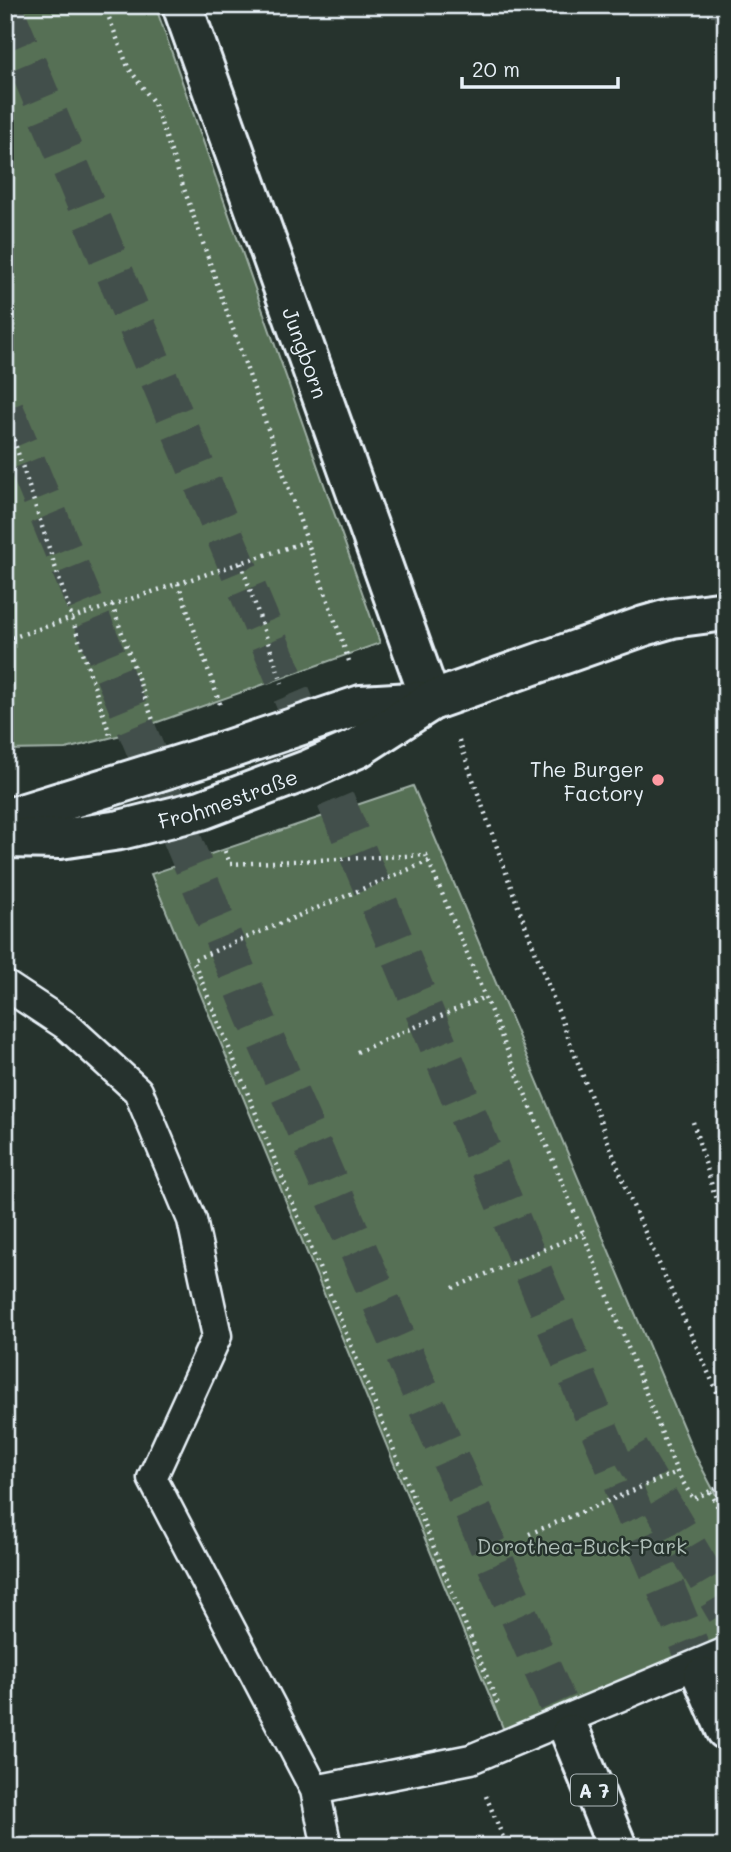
<svg xmlns="http://www.w3.org/2000/svg" width="731" height="1852" font-family="Mali,sans-serif">
<rect width="100%" height="100%" fill="#26332d"/>
<filter id="ink" filterUnits="userSpaceOnUse"><feTurbulence type="fractalNoise" baseFrequency=".0143" numOctaves="2"/><feDisplacementMap in="SourceGraphic" scale="14" xChannelSelector="R" yChannelSelector="G"/><feConvolveMatrix kernelMatrix="1 2 1 2 8 2 1 2 1" color-interpolation-filters="sRGB"/></filter>
<g filter="url(#ink)">
<!-- green -->
<path fill="#566f55" stroke="#9fb0a6" stroke-width="2" d="M 5,5 L 155,5 L 380,643 L 121,735 L 66,749 L 5,750 Z
M 413,786 L 694,1453 L 726,1514 L 726,1638 L 505,1733 L 151,874 Z"/>
<g fill="none" stroke-linecap="round" stroke-linejoin="round">
<!-- highway-tunnel -->
<path stroke="#43504b" stroke-width="38" stroke-dasharray="38 19" stroke-linecap="butt" d="M 5,11 L 703,1677
M 5,410 L 254,1013 L 571,1734
M 630,1450 L 726,1612"/>
<!-- lane casing -->
<g stroke="#e8f1f8" stroke-width="33">
<path id="lane" d="M 5,985 L 67,1026 L 138,1091 L 192,1220 L 217,1336 L 152,1478 L 315,1790 L 327,1847
M 315,1790 L 471,1759 L 726,1652"/>
</g>
<!-- street casing -->
<g stroke="#e8f1f8" stroke-width="44">
<g id="street">
<path id="s1" d="M 182,5 L 431,701"/>
</g>
</g>
<!-- secondary casing -->
<g stroke="#e8f1f8" stroke-width="44">
<g id="secondary">
<path d="M 5,819 L 224,751 L 361,705 L 429,701"/>
<path id="s2" d="M 5,838 L 60,839 L 120,830 L 201,810 L 310,769 L 358,748 L 431,701 L 644,626 L 672,618 L 726,611"/>
</g>
</g>
<!-- highway casing -->
<g stroke="#e8f1f8" stroke-width="44">
<path id="highway" d="M 703,1677 L 726,1730
M 571,1734 L 617,1847"/>
</g>
<!-- path -->
<path stroke="#e8f1f8" stroke-width="4.5" stroke-dasharray="2 5" stroke-linecap="butt" d="M 104,5 L 128,67 L 154,103 L 349,661
M 5,413 L 111,738
M 241,563 L 282,683
M 178,583 L 220,704
M 112,605 L 154,723
M 5,640 L 308,541
M 459,740 L 516,901 L 630,1199 L 726,1412
M 225,851 L 230,864 L 426,855 L 583,1233 L 677,1472 L 693,1499 L 726,1484
M 429,861 L 193,960 L 498,1704
M 357,1052 L 485,997
M 693,1122 L 726,1233
M 453,1288 L 583,1233
M 710,1492 L 726,1522
M 529,1534 L 677,1472
M 486,1796 L 507,1847"/>
<!-- lane -->
<use href="#lane" stroke="#26332d" stroke-width="28"/>
<!-- street -->
<use href="#street" stroke="#26332d" stroke-width="38"/>
<!-- secondary -->
<use href="#secondary" stroke="#26332d" stroke-width="38"/>
<!-- highway -->
<use href="#highway" stroke="#26332d" stroke-width="38"/>
</g>
</g>
<!-- markers -->
<circle fill="#ff9aa2" stroke="#26332d" stroke-width="2.5" cx="658" cy="780" r="7"/>
<g text-anchor="middle" dominant-baseline="central" stroke-width="5" stroke-linejoin="round" paint-order="stroke">
<!-- shield labels -->
<rect fill="#26332d" stroke="#aeb8bb" stroke-width="2" x="571" y="1774.5" width="46" height="31" rx="5"/>
<g font-size="19" font-weight="bold" fill="#e8f1f8">
<text x="594" y="1790">A 7</text>
</g>
<!-- street labels -->
<g font-size="21" fill="#e8f1f8" stroke="#26332d">
<text stroke="none"><textPath href="#s1" startOffset="369">Jungborn</textPath></text>
<text stroke="none"><textPath href="#s2" startOffset="228">Frohmestraße</textPath></text>
</g>
<!-- poi labels -->
<g font-size="21" fill="#e8f1f8" stroke="#26332d" text-anchor="end">
<text x="644" y="768">The Burger<tspan x="644" dy="24">Factory</tspan></text>
</g>
<!-- park labels -->
<g font-size="21" fill="#aebdb7" stroke="#26332d">
<text x="582" y="1545">Dorothea-Buck-Park</text>
</g>
</g>
<!-- margin -->
<rect width="731" height="1852" fill="none" stroke="#26332d" stroke-width="28"/>
<rect x="14" y="14" width="703" height="1824" fill="none" stroke="#e8f1f8" stroke-width="2.5" filter="url(#ink)"/>
<!-- scale -->
<path d="M462 77v10h156v-10" fill="none" stroke="#e8f1f8" stroke-width="3.5"/>
<text x="472" y="77" font-size="21" fill="#e8f1f8" stroke="#26332d" stroke-width="5" paint-order="stroke">20 m</text>
</svg>
